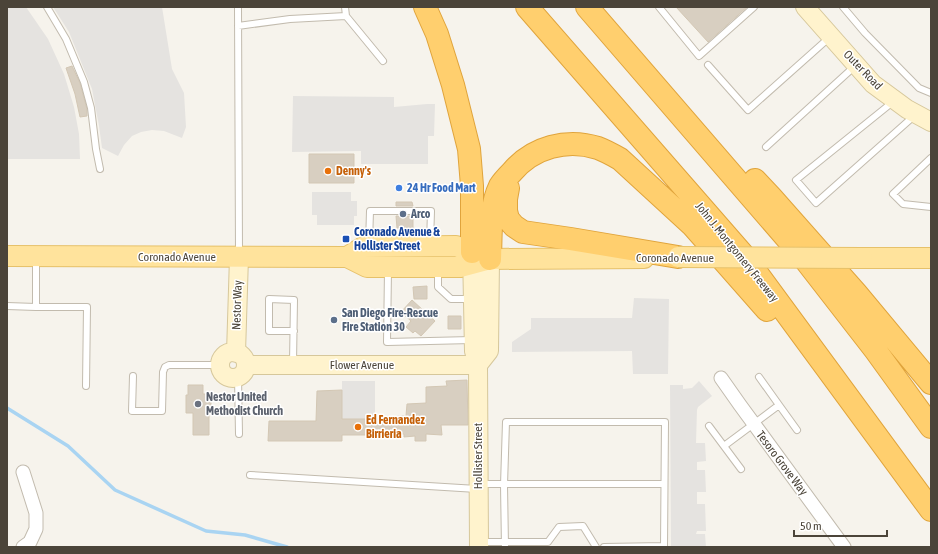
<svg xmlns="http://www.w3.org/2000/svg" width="938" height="554" font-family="'Asap Condensed',sans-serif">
<rect width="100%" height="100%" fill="#f6f3ec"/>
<!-- parking -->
<path fill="#e5e3e0" d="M 7,7 L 26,7 L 48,39 L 64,74 L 74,107 L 79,134 L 80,159 L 7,159 Z
M 53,7 L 162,7 L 172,69 L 184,93 L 186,127 L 182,138 L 164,131 L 152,130 L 141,132 L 132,136 L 124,145 L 118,156 L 102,148 L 99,126 L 92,89 L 69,32 Z
M 293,96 L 394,97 L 394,107 L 427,104 L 435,104 L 434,136 L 428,136 L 428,164 L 361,164 L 361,151 L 292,152 Z
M 312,192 L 351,192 L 351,201 L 357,201 L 357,216 L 354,216 L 354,225 L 317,225 L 317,215 L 312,215 Z
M 634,298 L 669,299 L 668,374 L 633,374 L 632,351 L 512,352 L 512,342 L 531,329 L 531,318 L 632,318 Z
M 342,381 L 375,381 L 375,419 L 342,419 Z
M 699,381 L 712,396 L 698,407 L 697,410 L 696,443 L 705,443 L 706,461 L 697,462 L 697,470 L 705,470 L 706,492 L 697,492 L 697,504 L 705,504 L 706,531 L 697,531 L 696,534 L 705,534 L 706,547 L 671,547 L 670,385 L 683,385 L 683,389 L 692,388 Z"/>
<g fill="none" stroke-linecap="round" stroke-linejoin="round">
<!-- stream -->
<path stroke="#a9d4f2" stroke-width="3.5" d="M 7,408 L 68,446 L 115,490 L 206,531 L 245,535 L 287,547"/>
</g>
<!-- building -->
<path fill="#d8cfc1" stroke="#d3c7b4" d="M 676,7 L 747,7 L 708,42 Z
M 72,66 L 80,83 L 87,109 L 87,116 L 80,117 L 75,94 L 66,68 Z
M 309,154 L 354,154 L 354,183 L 309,183 Z
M 396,202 L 412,202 L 413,206 L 396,206 Z
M 396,216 L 413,216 L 413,228 L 397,228 Z
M 427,286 L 427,299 L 414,299 L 413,287 Z
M 412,300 L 435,321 L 421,336 L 415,331 L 413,333 L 406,327 L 411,321 L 401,312 Z
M 448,316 L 461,316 L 461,329 L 448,329 Z
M 467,380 L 468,425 L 441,425 L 442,435 L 426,434 L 426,441 L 415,441 L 415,436 L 404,437 L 404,434 L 373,434 L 373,435 L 342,435 L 342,441 L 268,441 L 269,421 L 316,421 L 317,391 L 342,390 L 342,419 L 385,419 L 385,417 L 406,416 L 407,404 L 426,403 L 426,387 L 447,386 L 446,381 Z
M 188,385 L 203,385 L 203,394 L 211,394 L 211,413 L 209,413 L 209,435 L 193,435 L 193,413 L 186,413 L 186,395 L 188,395 Z"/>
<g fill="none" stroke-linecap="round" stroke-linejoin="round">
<!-- lane casing -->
<g stroke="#c2bbae" stroke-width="8">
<path id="lane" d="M 47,7 L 66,39 L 84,82 L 91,108 L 96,149 L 100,169
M 238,7 L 239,253
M 659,7 L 699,56 L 754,7
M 843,7 L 865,33 L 919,88 L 931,93
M 346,16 L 383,61
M 238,26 L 290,19 L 346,16 L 345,7
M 708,65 L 748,110 L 830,37
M 894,101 L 796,180 L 816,203 L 914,116
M 766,147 L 855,66
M 931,158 L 893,194 L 903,204 L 931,207
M 369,244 L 370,211 L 431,211 L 430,243
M 388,270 L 387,342 L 472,340
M 438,270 L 438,287 L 451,299 L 471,299
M 7,306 L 36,307 L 36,258
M 36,307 L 87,307 L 86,386
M 293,363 L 294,300 L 269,299 L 269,331 L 294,331
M 133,376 L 132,411 L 162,411 L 163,372 L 165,367 L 169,365 L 221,365
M 238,377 L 239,434
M 779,405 L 797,430
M 709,426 L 741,469
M 724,446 L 779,405 L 759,377
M 250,475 L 477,489
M 479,484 L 664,484
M 480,542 L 548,542 L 559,527 L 583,526 L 596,547
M 505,547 L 504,485 L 506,422 L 665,422 L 664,547
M 604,547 L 664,546"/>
</g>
<!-- street casing -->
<g stroke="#c2bbae" stroke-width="15">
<path id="street" d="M 721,378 L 740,405 L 844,547
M 23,472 L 36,513 L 36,529 L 30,542 L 23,547"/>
</g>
<!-- secondary casing -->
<g stroke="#d6c79b" stroke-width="20">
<path id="secondary" d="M 805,7 L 873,84 L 907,109 L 931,122
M 472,252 L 474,351 L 478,365 L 479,547
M220 365a13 13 0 1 1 26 0a13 13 0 1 1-26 0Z
M 236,353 L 239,257
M 246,365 L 478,365
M 478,365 L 489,351 L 490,259"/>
</g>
<!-- primary casing -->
<g stroke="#e6c16a" stroke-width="22">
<path id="primary" d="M 7,256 L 347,257 L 367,267 L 460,267 L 490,259 L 644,258
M 347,257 L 363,247 L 456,246 L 486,258
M 862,258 L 931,258"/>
</g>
<!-- highway casing -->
<g stroke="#e0a43c" stroke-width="24">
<path id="highway" d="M 425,7 L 437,34 L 453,85 L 469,149 L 472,186 L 472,252
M 527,7 L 745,257 L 931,510
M 587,7 L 803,257 L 876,351 L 931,427
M 755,180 L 771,197 L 856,293 L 931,383
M 508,188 L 506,199 L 506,211 L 508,219 L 514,226 L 523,232 L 571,239 L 678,257
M 490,259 C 491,235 489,209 500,186 C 503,181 508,176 512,172 C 533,147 567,138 598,148 C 606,151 613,155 620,159 L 693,226 L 767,310"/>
</g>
<!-- lane -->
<use href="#lane" stroke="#fff" stroke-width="6"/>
<!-- street -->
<use href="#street" stroke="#fff" stroke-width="13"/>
<!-- secondary -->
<use href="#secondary" stroke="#fff3cd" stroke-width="18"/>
<!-- primary -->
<use href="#primary" stroke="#ffe39c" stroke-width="20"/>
<!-- highway -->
<use href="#highway" stroke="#ffcf6e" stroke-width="22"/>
<!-- primary-bridge casing -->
<g stroke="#e6c16a" stroke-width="22" stroke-linecap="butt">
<path id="primary-bridge" d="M 678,257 L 862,258"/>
</g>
<!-- primary-bridge -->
<use href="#primary-bridge" stroke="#ffe39c" stroke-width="20"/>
</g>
<!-- markers -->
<g fill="#e8710a" stroke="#fff" stroke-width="1.5">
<circle cx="328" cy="171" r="4"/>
<circle cx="358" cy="427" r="4"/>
</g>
<circle fill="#3f7fe0" stroke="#fff" stroke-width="1.5" cx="399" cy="188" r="4"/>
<g fill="#5c6f8a" stroke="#fff" stroke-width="1.5">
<circle cx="403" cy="214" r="4"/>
<circle cx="334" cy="320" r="4"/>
</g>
<rect fill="#1a4fb4" stroke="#fff" stroke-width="1.5" x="342" y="235" width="8" height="8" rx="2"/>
<circle fill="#6b7280" stroke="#fff" stroke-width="1.5" cx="198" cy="404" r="4"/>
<g text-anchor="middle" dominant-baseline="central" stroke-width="3" stroke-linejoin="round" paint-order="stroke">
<!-- street labels -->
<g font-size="12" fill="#4b4439" stroke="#fff">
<text transform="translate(863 70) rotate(46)">Outer Road</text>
<text transform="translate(737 252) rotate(51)">John J. Montgomery Freeway</text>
<text x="177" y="257">Coronado Avenue</text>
<text x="675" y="258">Coronado Avenue</text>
<text transform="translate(237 305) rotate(-88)">Nestor Way</text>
<text x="362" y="365">Flower Avenue</text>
<text transform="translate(478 456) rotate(-90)">Hollister Street</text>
<text transform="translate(782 463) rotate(53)">Tesoro Grove Way</text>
</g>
<!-- food labels -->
<g font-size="12" font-weight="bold" fill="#c56008" stroke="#fff" text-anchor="start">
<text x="336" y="171">Denny's</text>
<text x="366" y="420">Ed Fernandez<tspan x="366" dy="14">Birrieria</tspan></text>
</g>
<!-- shop labels -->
<g font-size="12" font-weight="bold" fill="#366cbe" stroke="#fff" text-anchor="start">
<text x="407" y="188">24 Hr Food Mart</text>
</g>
<!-- service labels -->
<g font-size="12" font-weight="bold" fill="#4e5e75" stroke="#fff" text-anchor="start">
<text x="411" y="214">Arco</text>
<text x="342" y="313">San Diego Fire-Rescue<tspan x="342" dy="14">Fire Station 30</tspan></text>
</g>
<!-- transit labels -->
<g font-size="12" font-weight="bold" fill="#164399" stroke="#fff" text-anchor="start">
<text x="354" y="232">Coronado Avenue &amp;<tspan x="354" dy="14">Hollister Street</tspan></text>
</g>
<!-- worship labels -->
<g font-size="12" font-weight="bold" fill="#5b616d" stroke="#fff" text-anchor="start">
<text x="206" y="397">Nestor United<tspan x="206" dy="14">Methodist Church</tspan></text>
</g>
</g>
<!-- border -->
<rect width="938" height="554" fill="none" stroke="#4b4439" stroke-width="16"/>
<!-- scale -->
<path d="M794 530v6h93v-6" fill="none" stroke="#4b4439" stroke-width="2"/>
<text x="800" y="530" font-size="12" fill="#4b4439" stroke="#ffffff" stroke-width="3" paint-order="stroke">50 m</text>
</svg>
